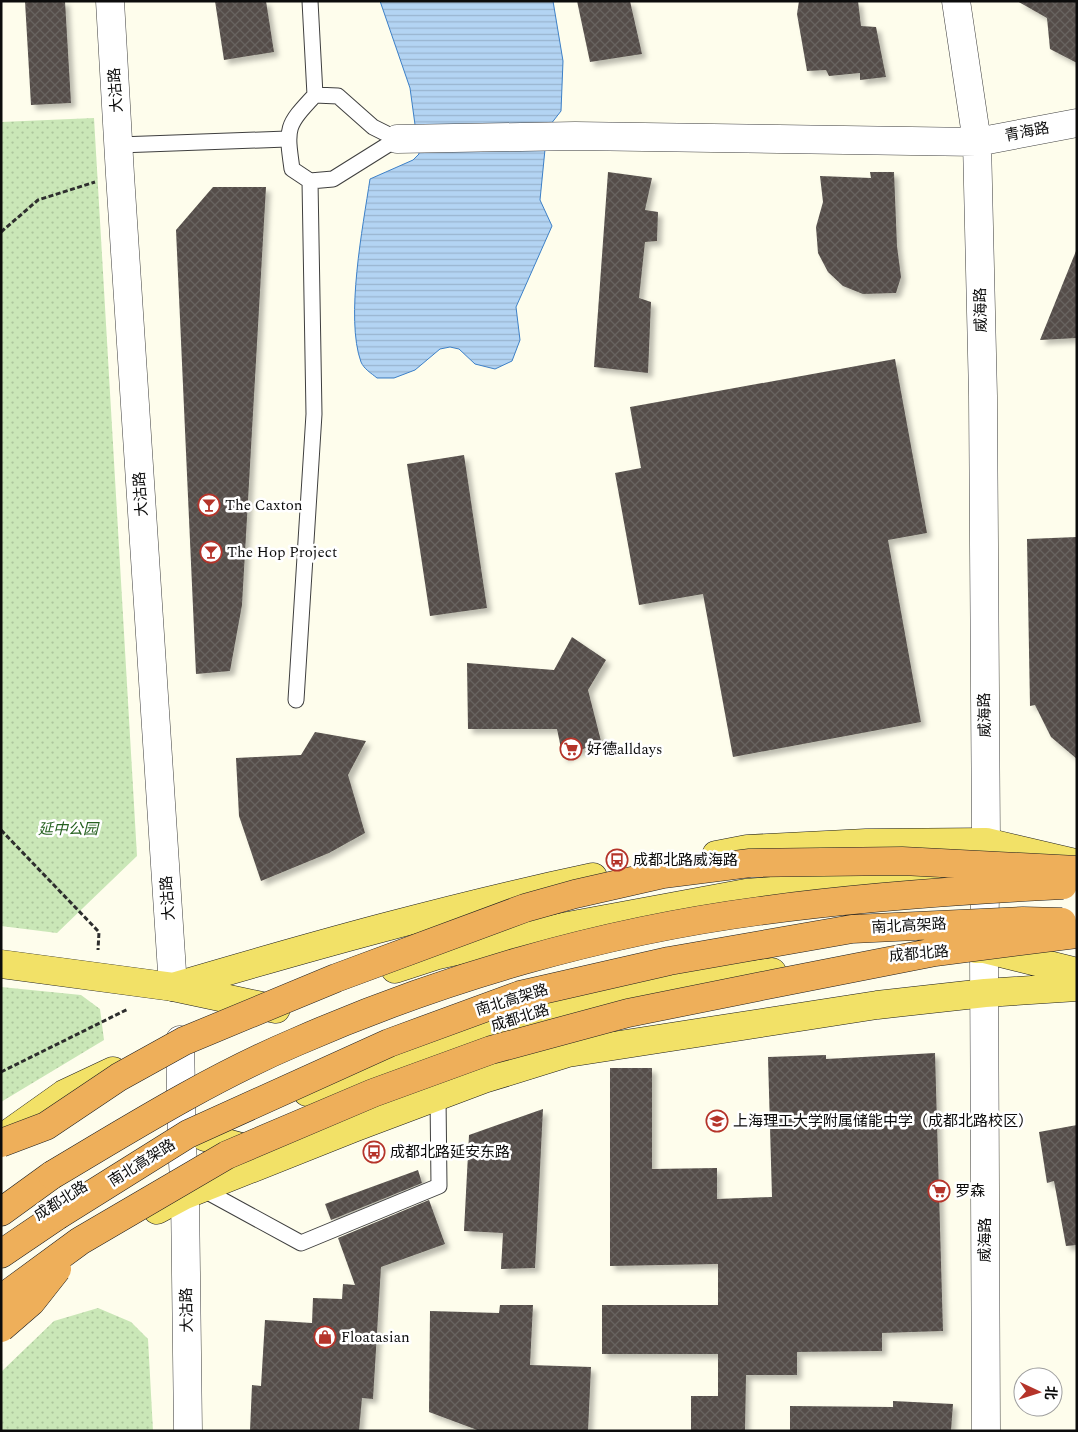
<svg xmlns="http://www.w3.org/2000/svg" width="1078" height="1432" font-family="Spectral,'Noto Sans SC',serif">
<defs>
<pattern id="park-dots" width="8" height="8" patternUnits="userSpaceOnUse" patternTransform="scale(1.25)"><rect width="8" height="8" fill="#cae7b7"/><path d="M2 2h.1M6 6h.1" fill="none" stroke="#acc59c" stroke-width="1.8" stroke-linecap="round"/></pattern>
<pattern id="water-rules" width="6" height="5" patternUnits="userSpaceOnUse" patternTransform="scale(1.25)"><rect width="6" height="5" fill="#b3d4f3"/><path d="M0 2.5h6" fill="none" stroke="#99b5cf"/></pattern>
<pattern id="building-cross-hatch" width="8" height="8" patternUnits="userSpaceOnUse" patternTransform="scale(1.25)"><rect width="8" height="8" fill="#544e49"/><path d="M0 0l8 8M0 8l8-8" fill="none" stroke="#68635f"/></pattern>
<filter id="shadow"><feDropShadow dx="4.5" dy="4.5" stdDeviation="2.5" flood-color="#0004"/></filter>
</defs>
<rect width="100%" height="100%" fill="#fefdec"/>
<!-- park -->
<path fill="url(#park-dots)" d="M 94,118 L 137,856 L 57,933 L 1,926 L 1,122 Z
M 1,987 L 81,995 L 100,1009 L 104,1040 L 1,1102 Z
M 98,1308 L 131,1322 L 148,1339 L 153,1431 L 1,1431 L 1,1372 L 54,1321 Z"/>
<!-- water -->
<path fill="url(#water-rules)" stroke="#3d80c7" d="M 380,1 L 553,1 L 563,61 L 561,111 L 547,129 L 540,200 L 552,226 L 516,307 L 520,340 L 512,361 L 495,369 L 475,364 L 459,349 L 450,347 L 440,349 L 415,370 L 394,378 L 377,378 C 371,373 364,369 361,362 C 345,318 363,226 370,179 L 413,160 L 419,154 L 410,88 Z"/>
<!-- building -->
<path fill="url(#building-cross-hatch)" filter="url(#shadow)" d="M 25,1 L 65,1 L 71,103 L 31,105 Z
M 215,1 L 266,1 L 274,52 L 224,60 Z
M 577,1 L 630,1 L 642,54 L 590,62 Z
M 799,1 L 858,1 L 861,26 L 876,27 L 886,77 L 860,80 L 860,73 L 829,76 L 826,70 L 807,71 L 797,14 Z
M 1017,1 L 1077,1 L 1077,63 L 1050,49 L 1047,18 Z
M 608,172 L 652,178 L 645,210 L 658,212 L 657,241 L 645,242 L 639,298 L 651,302 L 648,373 L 594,367 Z
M 870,172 L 894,172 L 897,246 L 901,277 L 896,293 L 863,294 L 843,286 L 828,272 L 818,253 L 816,227 L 823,202 L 820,176 L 871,178 Z
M 213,187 L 266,187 L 242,605 L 230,671 L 196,674 L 176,230 Z
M 1076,251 L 1077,338 L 1040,340 Z
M 895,359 L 927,533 L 888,540 L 921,722 L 733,757 L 703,594 L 639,605 L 615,473 L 641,468 L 630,407 Z
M 464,455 L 487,608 L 430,616 L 407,464 Z
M 1077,537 L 1077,759 L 1051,737 L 1035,705 L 1030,706 L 1027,539 Z
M 572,637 L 606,660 L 588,690 L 601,741 L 563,758 L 557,729 L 468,729 L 467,663 L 554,670 Z
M 315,732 L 366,741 L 348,775 L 365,833 L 329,853 L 261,881 L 239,816 L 236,758 L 301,755 Z
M 935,1053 L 943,1331 L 882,1333 L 882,1351 L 797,1352 L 797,1375 L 746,1375 L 745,1431 L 691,1431 L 691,1396 L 718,1396 L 718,1354 L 602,1354 L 602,1305 L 718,1305 L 718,1264 L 610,1266 L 610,1068 L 652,1068 L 652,1169 L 717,1168 L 717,1199 L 772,1197 L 768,1057 L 826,1055 L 826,1059 Z
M 543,1109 L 535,1268 L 501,1269 L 503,1233 L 464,1231 L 469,1135 Z
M 1077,1125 L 1077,1245 L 1066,1246 L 1054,1181 L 1047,1183 L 1039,1132 Z
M 418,1170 L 422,1183 L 331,1220 L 325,1204 Z
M 429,1200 L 445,1244 L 381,1267 L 373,1399 L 362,1398 L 359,1431 L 250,1431 L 252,1385 L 261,1386 L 265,1320 L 312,1323 L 313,1298 L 342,1299 L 343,1284 L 355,1285 L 338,1238 Z
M 500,1305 L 533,1305 L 530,1365 L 591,1367 L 588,1431 L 480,1431 L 429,1412 L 430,1311 L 499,1313 Z
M 893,1401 L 953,1404 L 951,1431 L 790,1431 L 790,1406 L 893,1407 Z"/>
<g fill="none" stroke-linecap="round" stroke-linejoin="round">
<!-- lane casing -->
<g stroke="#3f3f3f" stroke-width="17">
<path id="lane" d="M 310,1 L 315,95
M 315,95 L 338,96 L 373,127 L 397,139 L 333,179 L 310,181 L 292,169 C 286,127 286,126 315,95 Z
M 119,145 L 287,139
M 296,700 L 314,414 L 310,181
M 202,1189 L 301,1243 L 439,1186 L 438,1097"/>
</g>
<!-- street casing -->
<g stroke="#3f3f3f" stroke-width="29">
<path id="street" d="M 110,1 L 120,175 L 173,987
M 956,1 L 977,142 L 983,396 L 986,842 L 984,949 L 986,1431
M 397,139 L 575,136 L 977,142 L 1077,123
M 180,1040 L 182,1146 L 185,1195 L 188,1431"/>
</g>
<!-- primary casing -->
<g stroke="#1d1d1d" stroke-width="29">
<path id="primary" d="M 716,855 L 747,849 L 866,843 L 986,842 L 1075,863
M 976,949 L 984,949 L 1077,972
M 1,964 L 173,987 L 276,1009
M 395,969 L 438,955 L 568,926 L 746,893 L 879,882 L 941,881
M 173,987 C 312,946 451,907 593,877
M 307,1092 C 391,1061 475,1028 562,1005 C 630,988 703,982 772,972
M 205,1137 L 259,1152
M 2,1138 L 64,1094 L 113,1071
M 157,1210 L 185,1195 L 356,1127 L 484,1079 L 568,1053 L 877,1005 L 985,993 L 1077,987"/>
</g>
<!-- highway casing -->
<g stroke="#1d1d1d" stroke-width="29">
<path id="highway" d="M 1,1212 L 52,1175
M 1,1254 L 57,1216"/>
</g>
<!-- path -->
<path stroke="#2e2e2e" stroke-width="3" stroke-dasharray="5 2.5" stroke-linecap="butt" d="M 1,232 L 38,200 L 95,182
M 1,830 L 99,932 L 98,950
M 1,1072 L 128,1009"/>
<!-- lane -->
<use href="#lane" stroke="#fff" stroke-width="15"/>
<!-- street -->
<use href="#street" stroke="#fff" stroke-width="28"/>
<!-- primary -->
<use href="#primary" stroke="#f2e167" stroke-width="28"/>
<!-- highway -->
<use href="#highway" stroke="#eeaf5a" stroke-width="28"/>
<!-- highway-bridge casing -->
<g stroke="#1d1d1d" stroke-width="29" stroke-linecap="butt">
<path id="highway-bridge" d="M 1,1143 L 46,1126 L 119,1077 L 184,1041 L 336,978 L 525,908 L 575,894 L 663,874 L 750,863 L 902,861 L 1077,870
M 52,1175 C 131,1128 211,1078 296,1042 C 442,978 601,932 759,911 C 860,897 961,890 1063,885
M 57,1216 L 188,1134 L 389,1043 L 520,995 L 669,961 L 852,929 L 1023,921 L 1062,922
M 1,1299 L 80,1241 L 227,1155 L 373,1093 L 491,1050 L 628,1013 L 777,983 L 935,952 L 1077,934
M 1,1328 L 31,1302 L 57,1269"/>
</g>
<!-- highway-bridge -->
<use href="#highway-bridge" stroke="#eeaf5a" stroke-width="28"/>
</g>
<!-- icons -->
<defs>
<g id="bar-ring" transform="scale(1.125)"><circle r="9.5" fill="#fff" stroke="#b5342a" stroke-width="1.5"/><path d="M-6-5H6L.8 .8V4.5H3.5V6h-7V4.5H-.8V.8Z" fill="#b5342a"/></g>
<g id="supermarket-ring" transform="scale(1.125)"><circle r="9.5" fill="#fff" stroke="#b5342a" stroke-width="1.5"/><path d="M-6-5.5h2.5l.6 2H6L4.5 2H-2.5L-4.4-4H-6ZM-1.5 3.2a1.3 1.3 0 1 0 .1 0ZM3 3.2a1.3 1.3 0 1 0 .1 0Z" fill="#b5342a"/></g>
<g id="bus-ring" transform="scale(1.125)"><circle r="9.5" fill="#fff" stroke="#b5342a" stroke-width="1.5"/><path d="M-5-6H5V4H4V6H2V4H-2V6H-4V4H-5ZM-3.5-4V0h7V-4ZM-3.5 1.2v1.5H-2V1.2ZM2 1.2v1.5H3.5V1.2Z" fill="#b5342a"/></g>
<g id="school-ring" transform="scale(1.125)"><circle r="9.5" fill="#fff" stroke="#b5342a" stroke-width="1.5"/><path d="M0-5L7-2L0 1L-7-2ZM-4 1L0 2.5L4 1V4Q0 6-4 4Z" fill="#b5342a"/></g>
<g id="shop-ring" transform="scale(1.125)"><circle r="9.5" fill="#fff" stroke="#b5342a" stroke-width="1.5"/><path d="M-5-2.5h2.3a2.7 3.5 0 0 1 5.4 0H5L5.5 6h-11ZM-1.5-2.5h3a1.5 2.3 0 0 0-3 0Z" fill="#b5342a"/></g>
</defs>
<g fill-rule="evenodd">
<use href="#bar-ring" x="209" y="505"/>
<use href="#bar-ring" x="211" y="552"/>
<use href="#supermarket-ring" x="571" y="749"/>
<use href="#bus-ring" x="617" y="860"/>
<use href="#school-ring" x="717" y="1121"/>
<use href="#bus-ring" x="374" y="1152"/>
<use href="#supermarket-ring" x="939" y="1191"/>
<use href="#shop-ring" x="325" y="1337"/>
</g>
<g text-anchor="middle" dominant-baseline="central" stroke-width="5" stroke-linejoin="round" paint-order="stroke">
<!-- street labels -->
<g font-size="15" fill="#0c0c0c" stroke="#fff">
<text transform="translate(116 90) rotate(-94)">大沽路</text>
<text transform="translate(1027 132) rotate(-11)">青海路</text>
<text transform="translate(981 310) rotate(-91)">威海路</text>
<text transform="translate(141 494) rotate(-94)">大沽路</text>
<text transform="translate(985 715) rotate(-91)">威海路</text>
<text transform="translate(168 898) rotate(-94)">大沽路</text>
<text transform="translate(909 926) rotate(-3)">南北高架路</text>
<text transform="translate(919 954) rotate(-5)">成都北路</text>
<text transform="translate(512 1000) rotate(-17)">南北高架路</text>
<text transform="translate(520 1018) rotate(-17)">成都北路</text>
<text transform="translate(142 1163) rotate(-32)">南北高架路</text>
<text transform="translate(61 1201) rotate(-32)">成都北路</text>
<text transform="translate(985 1240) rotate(-90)">威海路</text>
<text transform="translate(187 1310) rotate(-91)">大沽路</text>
</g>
<!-- poi labels -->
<g font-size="15" fill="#0c0c0c" stroke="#fff" text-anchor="start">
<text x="225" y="505">The Caxton</text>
<text x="227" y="552">The Hop Project</text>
<text x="587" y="749">好德alldays</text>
<text x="633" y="860">成都北路威海路</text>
<text x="733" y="1121">上海理工大学附属储能中学（成都北路校区）</text>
<text x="390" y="1152">成都北路延安东路</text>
<text x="955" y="1191">罗森</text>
<text x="341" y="1337">Floatasian</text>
</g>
<!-- park labels -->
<g font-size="15" font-style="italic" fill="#256020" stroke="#fff">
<text x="68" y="829">延中公园</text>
</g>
</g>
<!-- border -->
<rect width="1078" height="1432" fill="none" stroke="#0c0c0c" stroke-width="5"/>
<!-- north arrow -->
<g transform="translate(1038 1392) rotate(94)"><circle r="24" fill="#ffffff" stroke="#9e9e9e"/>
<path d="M0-4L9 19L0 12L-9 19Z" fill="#b5342a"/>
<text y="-8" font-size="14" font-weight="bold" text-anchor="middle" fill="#0c0c0c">北</text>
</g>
</svg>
